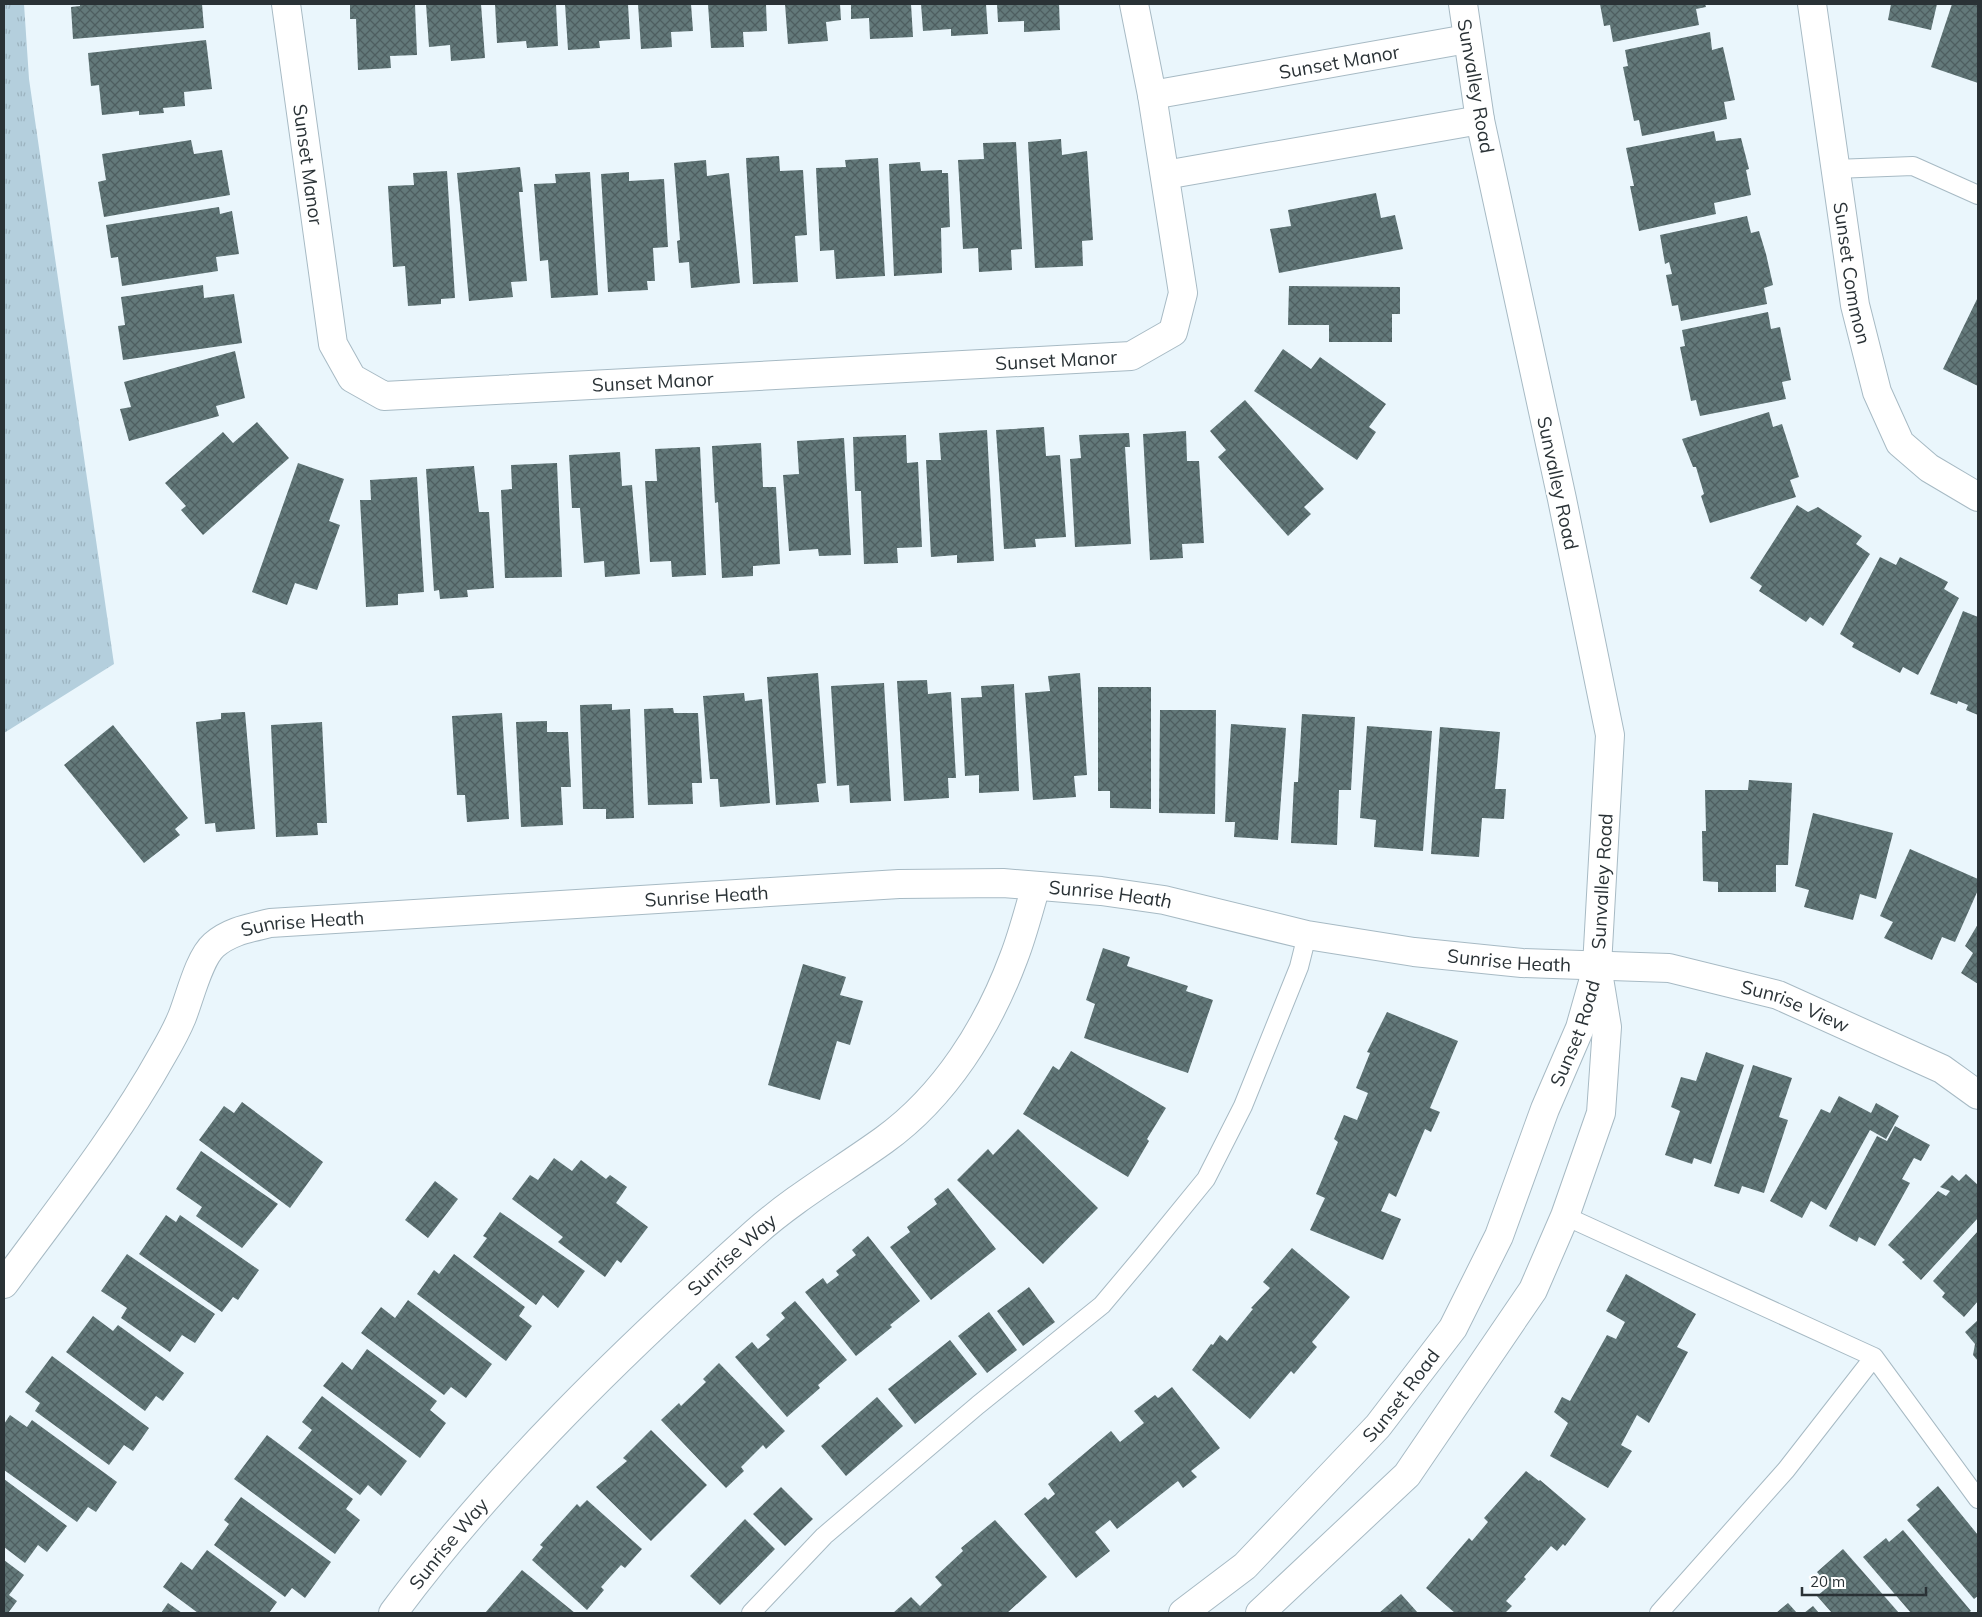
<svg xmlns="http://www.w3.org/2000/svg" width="1982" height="1617" font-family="Mulish,sans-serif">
<defs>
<pattern id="grass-tufts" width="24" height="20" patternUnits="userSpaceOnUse" patternTransform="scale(1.25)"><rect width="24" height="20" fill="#b4cfdd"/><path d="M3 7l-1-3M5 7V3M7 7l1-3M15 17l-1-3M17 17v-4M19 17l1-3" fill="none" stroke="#9bb2be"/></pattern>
<pattern id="building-cross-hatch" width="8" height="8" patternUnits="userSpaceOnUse" patternTransform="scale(1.25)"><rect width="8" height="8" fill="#63797a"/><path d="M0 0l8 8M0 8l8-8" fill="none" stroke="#4e5e60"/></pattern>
</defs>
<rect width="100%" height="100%" fill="#eaf6fc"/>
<!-- grass -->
<path fill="url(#grass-tufts)" d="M 4,4 L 24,4 L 29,79 L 114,664 L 4,733 Z"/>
<!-- building -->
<path fill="url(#building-cross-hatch)" d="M 80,4 L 202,4 L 204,28 L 73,39 L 71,7 L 80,6 Z
M 350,4 L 415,4 L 417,55 L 390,56 L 391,68 L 358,70 L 356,19 L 350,19 Z
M 426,4 L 481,4 L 485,58 L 451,61 L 450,45 L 429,47 Z
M 495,4 L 556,4 L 558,46 L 527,48 L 526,41 L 497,43 Z
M 565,4 L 628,4 L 630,39 L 599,41 L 600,48 L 568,50 Z
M 638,4 L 691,4 L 693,31 L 671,32 L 672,47 L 641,49 Z
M 708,4 L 766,4 L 767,31 L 743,32 L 744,47 L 711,48 Z
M 785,4 L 840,4 L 841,20 L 826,22 L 828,41 L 788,44 Z
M 851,4 L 911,4 L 913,37 L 870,39 L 869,18 L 851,19 Z
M 921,4 L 986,4 L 988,34 L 951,36 L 951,29 L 923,31 Z
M 997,4 L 1059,4 L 1060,30 L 1024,32 L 1024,21 L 998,22 Z
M 1600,4 L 1705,4 L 1706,7 L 1696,9 L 1699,25 L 1613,42 L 1610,25 L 1604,26 Z
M 1891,4 L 1937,4 L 1931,30 L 1888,20 Z
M 1952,4 L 1978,4 L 1978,83 L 1931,67 Z
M 1710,32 L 1712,50 L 1723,47 L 1735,100 L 1724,102 L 1727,119 L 1642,136 L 1639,120 L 1634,121 L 1623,67 L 1628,66 L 1625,50 Z
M 206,40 L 212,89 L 184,92 L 185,106 L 163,108 L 164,113 L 139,115 L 139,111 L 102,115 L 99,85 L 91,86 L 88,53 Z
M 1714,131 L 1716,141 L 1741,138 L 1749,169 L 1746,170 L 1751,195 L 1714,203 L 1716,214 L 1639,231 L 1630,186 L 1634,186 L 1626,148 Z
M 1061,139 L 1062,155 L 1087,151 L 1093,240 L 1082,241 L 1083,266 L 1035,268 L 1028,142 Z
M 191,140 L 194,154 L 222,150 L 230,195 L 104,217 L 98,182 L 106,180 L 102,154 Z
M 1016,142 L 1022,249 L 1011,250 L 1012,270 L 979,272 L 978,248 L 963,249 L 958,160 L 984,159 L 983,143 Z
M 779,156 L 780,171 L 803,170 L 807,235 L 795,236 L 798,282 L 753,284 L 746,158 Z
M 878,158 L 885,276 L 836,279 L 834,250 L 820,251 L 816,168 L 846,167 L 845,160 Z
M 706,160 L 707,176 L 729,173 L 740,283 L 691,288 L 689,262 L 679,263 L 677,241 L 680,240 L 674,163 Z
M 920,162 L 921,171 L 942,170 L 942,173 L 948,173 L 950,227 L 941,228 L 942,273 L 894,276 L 889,164 Z
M 520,167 L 523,192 L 519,192 L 527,281 L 511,282 L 513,297 L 469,301 L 457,173 Z
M 447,171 L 455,298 L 441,299 L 441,304 L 408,306 L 405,266 L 393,267 L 388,186 L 414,185 L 413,173 Z
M 590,172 L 598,295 L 551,298 L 548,260 L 540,261 L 534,184 L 556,183 L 555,174 Z
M 629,172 L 629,181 L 664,179 L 668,247 L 653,248 L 655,281 L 647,281 L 648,290 L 608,292 L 601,174 Z
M 1376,193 L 1381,218 L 1395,215 L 1403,249 L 1279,273 L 1270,229 L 1291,226 L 1288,210 Z
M 219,207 L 220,214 L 232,211 L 239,254 L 216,257 L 218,271 L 122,286 L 118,257 L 111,258 L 106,225 Z
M 1747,216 L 1751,233 L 1759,231 L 1766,254 L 1773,285 L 1764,288 L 1767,304 L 1681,321 L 1678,305 L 1672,306 L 1666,275 L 1672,274 L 1669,262 L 1665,264 L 1660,235 Z
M 203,285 L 204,298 L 234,294 L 242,343 L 123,360 L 118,326 L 125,325 L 121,297 Z
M 1289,286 L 1400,287 L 1400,314 L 1392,314 L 1392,342 L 1329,342 L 1329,325 L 1288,325 Z
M 1978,297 L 1978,386 L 1943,369 Z
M 1768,312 L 1771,329 L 1780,327 L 1791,380 L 1782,382 L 1786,399 L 1700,416 L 1696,400 L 1691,401 L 1680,347 L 1685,346 L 1682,330 Z
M 1283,349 L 1311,369 L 1320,357 L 1386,404 L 1369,427 L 1376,432 L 1357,460 L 1254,391 Z
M 235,351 L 245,398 L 216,406 L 219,416 L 129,441 L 120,409 L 131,407 L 124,382 Z
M 1245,400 L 1324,489 L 1304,507 L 1311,514 L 1288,536 L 1218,457 L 1226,450 L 1210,431 Z
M 1769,412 L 1773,427 L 1782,424 L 1799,477 L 1790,480 L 1796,497 L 1710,523 L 1701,496 L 1704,494 L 1696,467 L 1693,467 L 1682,439 Z
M 257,422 L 289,458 L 203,535 L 181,510 L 186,506 L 165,483 L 223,432 L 233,443 Z
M 1044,427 L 1046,456 L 1060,455 L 1066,537 L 1035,539 L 1036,547 L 1004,549 L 996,430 Z
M 987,430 L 994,561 L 957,563 L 957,555 L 931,557 L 926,460 L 941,460 L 939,433 Z
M 1186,431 L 1187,461 L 1199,461 L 1204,543 L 1182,544 L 1183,558 L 1150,560 L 1143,434 Z
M 1129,433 L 1130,447 L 1125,447 L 1131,544 L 1075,547 L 1070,459 L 1081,458 L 1079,435 Z
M 906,435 L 907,463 L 918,462 L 922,547 L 897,548 L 898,563 L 864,564 L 861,491 L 855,491 L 853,437 Z
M 844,438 L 851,555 L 819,556 L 818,549 L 789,551 L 783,475 L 799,474 L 797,441 Z
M 761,443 L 763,487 L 776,487 L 780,564 L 753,566 L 753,576 L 722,578 L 718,502 L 715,503 L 712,446 Z
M 700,447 L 706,575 L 672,577 L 671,561 L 650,562 L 645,481 L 657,481 L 655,449 Z
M 620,452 L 622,486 L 632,485 L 640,574 L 605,577 L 604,561 L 584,563 L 580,508 L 572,508 L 569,455 Z
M 298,463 L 344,479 L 329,521 L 340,525 L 317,590 L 295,583 L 287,605 L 252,592 Z
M 557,463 L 562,577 L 505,578 L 501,490 L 512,489 L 511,465 Z
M 474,466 L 479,512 L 489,512 L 494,588 L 467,590 L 468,597 L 440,599 L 439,590 L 434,591 L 426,469 Z
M 417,477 L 424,592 L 398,594 L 398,605 L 366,607 L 360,500 L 371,500 L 370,480 Z
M 1797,505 L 1808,512 L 1818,507 L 1862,536 L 1856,544 L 1870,554 L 1823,626 L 1810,617 L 1806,622 L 1759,591 L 1762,586 L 1750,578 Z
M 1880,557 L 1896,565 L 1900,557 L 1948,582 L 1944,589 L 1959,598 L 1918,675 L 1903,667 L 1900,673 L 1852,647 L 1854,643 L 1840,634 Z
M 1963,611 L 1978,617 L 1978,715 L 1966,710 L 1968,705 L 1958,701 L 1957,704 L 1930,694 Z
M 818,673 L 826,783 L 817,784 L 819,802 L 776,805 L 767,677 Z
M 1080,673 L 1087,775 L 1074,776 L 1076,797 L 1033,800 L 1025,693 L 1050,691 L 1048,676 Z
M 927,680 L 928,694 L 951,692 L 956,778 L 948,778 L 949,798 L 904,801 L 897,681 Z
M 884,683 L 891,801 L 850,803 L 849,785 L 837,786 L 831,686 Z
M 1014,684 L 1019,791 L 979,793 L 979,775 L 965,776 L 961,698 L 982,697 L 981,686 Z
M 1098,687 L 1151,687 L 1151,809 L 1110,808 L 1110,791 L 1098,791 Z
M 744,693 L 745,701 L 762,699 L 770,803 L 720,807 L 718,779 L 710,779 L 703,696 Z
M 612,704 L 612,710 L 630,709 L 634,818 L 606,819 L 606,809 L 583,809 L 580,705 Z
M 673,708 L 674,713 L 698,713 L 702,783 L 692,783 L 693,804 L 648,805 L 644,709 Z
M 1160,710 L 1216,710 L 1215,814 L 1159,813 Z
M 245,712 L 255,829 L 216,832 L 215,823 L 205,824 L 196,722 L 221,719 L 221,713 Z
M 502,713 L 509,819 L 467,822 L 465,795 L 457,795 L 452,716 Z
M 1302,714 L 1355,717 L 1351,790 L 1339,790 L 1337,845 L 1291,843 L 1294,782 L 1298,782 Z
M 547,721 L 547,732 L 568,732 L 571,787 L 561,787 L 563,825 L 521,827 L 516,722 Z
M 322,722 L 327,823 L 317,823 L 318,835 L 276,837 L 271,725 Z
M 1231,724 L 1286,728 L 1278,840 L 1234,837 L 1235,822 L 1225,822 Z
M 113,725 L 188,818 L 175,829 L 180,835 L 144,863 L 64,765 Z
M 1367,726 L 1432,731 L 1423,851 L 1374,847 L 1376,820 L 1360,818 Z
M 1440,727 L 1500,732 L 1495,789 L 1506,789 L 1504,819 L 1482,818 L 1479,857 L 1431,854 Z
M 1749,780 L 1792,783 L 1788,865 L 1776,865 L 1776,892 L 1718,892 L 1718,882 L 1703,881 L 1702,831 L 1706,831 L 1705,790 L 1748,790 Z
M 1813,813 L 1893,833 L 1876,899 L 1860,894 L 1853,920 L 1804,907 L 1809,890 L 1795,886 Z
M 1910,849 L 1978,879 L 1978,890 L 1955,942 L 1942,937 L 1932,960 L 1884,938 L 1893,922 L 1880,916 Z
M 1978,924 L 1978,984 L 1961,973 L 1973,953 L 1965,946 Z
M 1103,948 L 1130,957 L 1127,966 L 1188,986 L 1186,991 L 1213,1000 L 1188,1073 L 1084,1038 L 1095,1004 L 1086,1000 Z
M 803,964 L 846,977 L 840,995 L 863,1001 L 850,1045 L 837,1041 L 820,1100 L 768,1085 Z
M 1387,1012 L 1458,1041 L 1430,1108 L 1440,1112 L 1431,1132 L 1425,1129 L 1396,1197 L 1389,1193 L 1381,1211 L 1401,1219 L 1383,1260 L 1310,1230 L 1325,1198 L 1316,1194 L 1338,1142 L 1334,1139 L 1344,1115 L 1357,1120 L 1368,1093 L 1356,1088 L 1370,1053 L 1367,1052 Z
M 1071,1051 L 1166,1108 L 1147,1139 L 1149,1141 L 1128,1177 L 1023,1114 L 1053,1066 L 1059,1070 Z
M 1706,1052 L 1744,1065 L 1711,1164 L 1694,1158 L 1692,1164 L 1665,1155 L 1680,1111 L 1671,1107 L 1681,1077 L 1696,1081 Z
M 1753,1065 L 1792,1078 L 1779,1117 L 1788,1120 L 1764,1193 L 1742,1186 L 1739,1194 L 1714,1186 Z
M 1839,1096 L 1871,1113 L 1876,1103 L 1899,1116 L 1886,1139 L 1870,1130 L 1826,1210 L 1811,1201 L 1802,1218 L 1770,1201 L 1821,1109 L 1830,1113 Z
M 242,1102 L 323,1162 L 290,1208 L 199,1140 L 224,1106 L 234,1113 Z
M 1895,1126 L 1930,1145 L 1921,1161 L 1914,1158 L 1902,1179 L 1910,1183 L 1875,1246 L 1859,1237 L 1857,1242 L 1829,1226 L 1877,1136 L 1887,1141 Z
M 1018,1129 L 1098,1208 L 1043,1264 L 957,1180 L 988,1149 L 993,1155 Z
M 201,1151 L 278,1204 L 242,1248 L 196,1216 L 202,1207 L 176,1189 Z
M 554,1158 L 572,1171 L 581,1160 L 606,1179 L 610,1175 L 627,1187 L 616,1203 L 648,1227 L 621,1263 L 617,1260 L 605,1277 L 558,1242 L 563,1237 L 512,1199 L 530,1175 L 538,1180 Z
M 1966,1174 L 1978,1185 L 1978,1218 L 1921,1280 L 1902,1262 L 1905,1260 L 1888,1245 L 1938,1191 L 1946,1196 L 1950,1191 L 1940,1187 L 1952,1175 L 1959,1181 Z
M 435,1181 L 458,1199 L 428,1238 L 405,1220 Z
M 948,1188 L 996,1249 L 931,1300 L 890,1247 L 910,1232 L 907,1227 L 937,1204 L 934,1199 Z
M 500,1212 L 585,1271 L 558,1308 L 543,1295 L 536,1305 L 473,1257 L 487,1238 L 483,1236 Z
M 166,1215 L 176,1222 L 180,1215 L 259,1270 L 238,1300 L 233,1297 L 222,1312 L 139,1254 Z
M 1978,1231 L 1978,1301 L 1964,1317 L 1942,1297 L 1945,1293 L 1933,1281 Z
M 868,1236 L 920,1301 L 890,1325 L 892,1327 L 856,1356 L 805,1292 L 823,1278 L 827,1284 L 839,1275 L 836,1271 L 856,1255 L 852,1250 Z
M 1292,1248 L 1350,1297 L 1312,1342 L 1317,1347 L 1294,1374 L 1291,1371 L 1250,1419 L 1192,1370 L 1211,1344 L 1213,1345 L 1220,1335 L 1227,1341 L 1253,1309 L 1251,1308 L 1270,1288 L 1263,1282 Z
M 127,1254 L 215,1314 L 195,1343 L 182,1335 L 170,1352 L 121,1318 L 127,1308 L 101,1291 Z
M 454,1254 L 525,1307 L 519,1316 L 532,1326 L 506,1361 L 417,1294 L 434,1270 L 439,1274 Z
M 1626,1274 L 1696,1314 L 1677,1347 L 1688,1352 L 1649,1423 L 1637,1415 L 1621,1445 L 1632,1451 L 1608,1488 L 1550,1456 L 1568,1423 L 1554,1412 L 1562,1397 L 1570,1401 L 1607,1335 L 1616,1339 L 1625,1322 L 1606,1311 Z
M 1029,1287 L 1055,1322 L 1023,1346 L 997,1311 Z
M 408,1300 L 492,1364 L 466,1398 L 451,1387 L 444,1395 L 361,1333 L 381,1307 L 395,1318 Z
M 795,1301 L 847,1360 L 818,1385 L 820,1388 L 787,1417 L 735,1357 L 752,1342 L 758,1349 L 770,1339 L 766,1335 L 785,1318 L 781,1313 Z
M 989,1312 L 1017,1350 L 987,1373 L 958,1336 Z
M 93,1316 L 113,1331 L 118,1325 L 184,1373 L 163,1401 L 156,1396 L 145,1411 L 66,1352 Z
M 1978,1320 L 1978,1361 L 1973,1355 L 1975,1344 L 1965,1332 Z
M 950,1340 L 977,1374 L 915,1424 L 888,1389 Z
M 367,1349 L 437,1401 L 430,1410 L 446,1423 L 420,1458 L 323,1386 L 342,1362 L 352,1370 Z
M 52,1356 L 149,1428 L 133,1451 L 124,1445 L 109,1465 L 35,1411 L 40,1403 L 25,1392 Z
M 719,1363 L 785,1431 L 766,1449 L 763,1445 L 741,1467 L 744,1471 L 726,1488 L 661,1420 L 679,1403 L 681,1406 L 706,1382 L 703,1379 Z
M 1172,1387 L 1220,1448 L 1191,1471 L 1197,1477 L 1183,1488 L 1178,1481 L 1117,1529 L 1110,1520 L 1095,1532 L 1110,1551 L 1076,1578 L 1024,1514 L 1045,1497 L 1048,1500 L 1055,1494 L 1048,1484 L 1111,1431 L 1120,1442 L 1144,1423 L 1134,1411 L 1155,1395 L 1158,1398 Z
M 322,1396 L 407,1461 L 381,1496 L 368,1485 L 360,1495 L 298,1448 L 312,1430 L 302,1422 Z
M 877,1397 L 903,1426 L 846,1476 L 821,1446 Z
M 10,1415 L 27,1427 L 32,1420 L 117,1482 L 96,1512 L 88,1507 L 77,1522 L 4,1470 L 4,1424 Z
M 651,1430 L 707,1485 L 651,1541 L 596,1487 L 627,1461 L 623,1458 Z
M 267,1435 L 353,1499 L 346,1509 L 360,1520 L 335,1554 L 234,1479 Z
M 1526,1471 L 1539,1481 L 1540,1480 L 1586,1519 L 1565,1546 L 1563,1544 L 1557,1551 L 1551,1546 L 1524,1577 L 1526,1579 L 1506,1601 L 1512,1606 L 1505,1613 L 1455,1613 L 1426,1588 L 1469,1538 L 1472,1541 L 1488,1522 L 1484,1518 Z
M 4,1479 L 67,1526 L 47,1552 L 38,1545 L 25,1563 L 4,1547 Z
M 1938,1486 L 1978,1535 L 1978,1596 L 1974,1599 L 1907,1520 L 1920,1509 L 1916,1505 Z
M 781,1487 L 813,1519 L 785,1546 L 753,1514 Z
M 241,1497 L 331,1562 L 305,1598 L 292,1588 L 285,1597 L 214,1545 L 229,1524 L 224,1520 Z
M 587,1500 L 642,1549 L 625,1568 L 621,1565 L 601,1587 L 604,1590 L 587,1610 L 532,1560 L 543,1547 L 540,1545 L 577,1504 L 580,1507 Z
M 745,1519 L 775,1549 L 720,1605 L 690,1576 Z
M 995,1520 L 1047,1577 L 1007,1613 L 893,1613 L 911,1597 L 920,1606 L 942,1585 L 935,1577 L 963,1551 L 961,1548 Z
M 1903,1530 L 1971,1611 L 1968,1613 L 1911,1613 L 1863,1557 L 1886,1538 L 1889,1542 Z
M 1843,1549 L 1899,1613 L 1832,1613 L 1817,1596 L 1829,1586 L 1817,1572 Z
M 207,1550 L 277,1602 L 269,1613 L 198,1613 L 163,1587 L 181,1562 L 192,1570 Z
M 4,1560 L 24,1575 L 9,1595 L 17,1601 L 8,1613 L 4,1613 Z
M 522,1570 L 575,1613 L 485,1613 Z
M 1401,1594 L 1418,1613 L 1379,1613 Z
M 168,1603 L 182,1613 L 161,1613 Z
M 1788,1603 L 1797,1613 L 1776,1613 Z
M 1813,1606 L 1819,1613 L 1804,1613 Z"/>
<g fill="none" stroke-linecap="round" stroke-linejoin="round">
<!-- lane casing -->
<g stroke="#a7bac4" stroke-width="20">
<path id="lane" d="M 1835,169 L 1913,166 L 1978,195
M 1565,1216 L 1874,1357 L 1978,1499
M 751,1613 L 824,1536 L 978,1405 L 1102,1305 L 1144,1255 L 1206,1179 L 1243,1106 L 1299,967 L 1307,935
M 1659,1613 L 1786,1470 L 1874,1357"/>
</g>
<!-- street casing -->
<g stroke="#a7bac4" stroke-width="30">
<g id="street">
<path id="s1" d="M 286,4 L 333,344 L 352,378 L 384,396 L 1131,356 L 1173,332 L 1183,293 L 1152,95 L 1134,4"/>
<path id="s2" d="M 1812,4 L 1855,305 L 1877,392 L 1900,443 L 1929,468 L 1978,497"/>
<path id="s3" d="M 1152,95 L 1467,39"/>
<path d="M 1165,175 L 1480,120"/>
<path id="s4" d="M 4,1284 C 59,1209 118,1135 163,1054 C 170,1042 177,1029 182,1017 C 190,997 199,958 214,945 C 230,931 250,928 270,923 L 899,884 L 1003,883 L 1101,891 L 1164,900 L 1307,935 L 1414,952 L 1522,963 L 1669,968 L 1778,995 L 1942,1069 L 1978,1095"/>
<path id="s5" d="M 393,1613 C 496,1474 627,1348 755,1233 C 794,1198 841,1171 884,1140 C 945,1096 988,1027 1014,957 C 1023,934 1029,909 1036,886"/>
</g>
</g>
<!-- secondary casing -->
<g stroke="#a7bac4" stroke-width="30">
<g id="secondary">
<path id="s6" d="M 1183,1613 L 1245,1566 L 1378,1426 L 1453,1328 L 1499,1236 L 1545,1109 L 1580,1028 L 1595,975"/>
<path id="s7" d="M 1260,1613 L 1407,1475 L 1533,1290 L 1565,1216 L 1601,1113 L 1607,1027 L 1597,966 L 1610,735 L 1562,499 L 1480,120 L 1463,4"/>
</g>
</g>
<!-- lane -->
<use href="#lane" stroke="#fff" stroke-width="18"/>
<!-- street -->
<use href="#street" stroke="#fff" stroke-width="28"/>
<!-- secondary -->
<use href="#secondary" stroke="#fff" stroke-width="28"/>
</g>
<g text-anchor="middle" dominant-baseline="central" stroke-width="5" stroke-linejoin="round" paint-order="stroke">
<!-- street labels -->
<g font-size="19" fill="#2a3236" stroke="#fff">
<text stroke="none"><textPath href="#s3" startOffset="190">Sunset Manor</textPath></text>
<text transform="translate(1476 86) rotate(80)">Sunvalley Road</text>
<text stroke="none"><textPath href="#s1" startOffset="162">Sunset Manor</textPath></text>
<text stroke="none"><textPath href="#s2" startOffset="272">Sunset Common</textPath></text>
<text stroke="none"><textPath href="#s1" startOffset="1092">Sunset Manor</textPath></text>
<text stroke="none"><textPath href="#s1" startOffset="688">Sunset Manor</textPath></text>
<text transform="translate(1558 483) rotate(78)">Sunvalley Road</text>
<text stroke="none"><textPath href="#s7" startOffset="848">Sunvalley Road</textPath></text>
<text stroke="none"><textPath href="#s4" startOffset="1304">Sunrise Heath</textPath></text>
<text stroke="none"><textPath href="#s4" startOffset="899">Sunrise Heath</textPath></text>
<text stroke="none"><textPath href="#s4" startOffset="494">Sunrise Heath</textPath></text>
<text stroke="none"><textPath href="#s4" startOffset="1709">Sunrise Heath</textPath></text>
<text stroke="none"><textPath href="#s4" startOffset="2001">Sunrise View</textPath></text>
<text stroke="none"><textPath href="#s6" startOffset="714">Sunset Road</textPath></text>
<text stroke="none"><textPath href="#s5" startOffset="494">Sunrise Way</textPath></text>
<text stroke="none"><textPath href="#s6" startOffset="309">Sunset Road</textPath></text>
<text stroke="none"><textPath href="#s5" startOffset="89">Sunrise Way</textPath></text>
</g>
</g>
<!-- border -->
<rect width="1982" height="1617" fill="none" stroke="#2a3236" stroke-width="10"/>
<!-- scale -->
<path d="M1802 1587v8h124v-8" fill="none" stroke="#2a3236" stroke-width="2.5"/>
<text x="1810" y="1587" font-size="15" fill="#2a3236" stroke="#ffffff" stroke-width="4" paint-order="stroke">20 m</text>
</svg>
